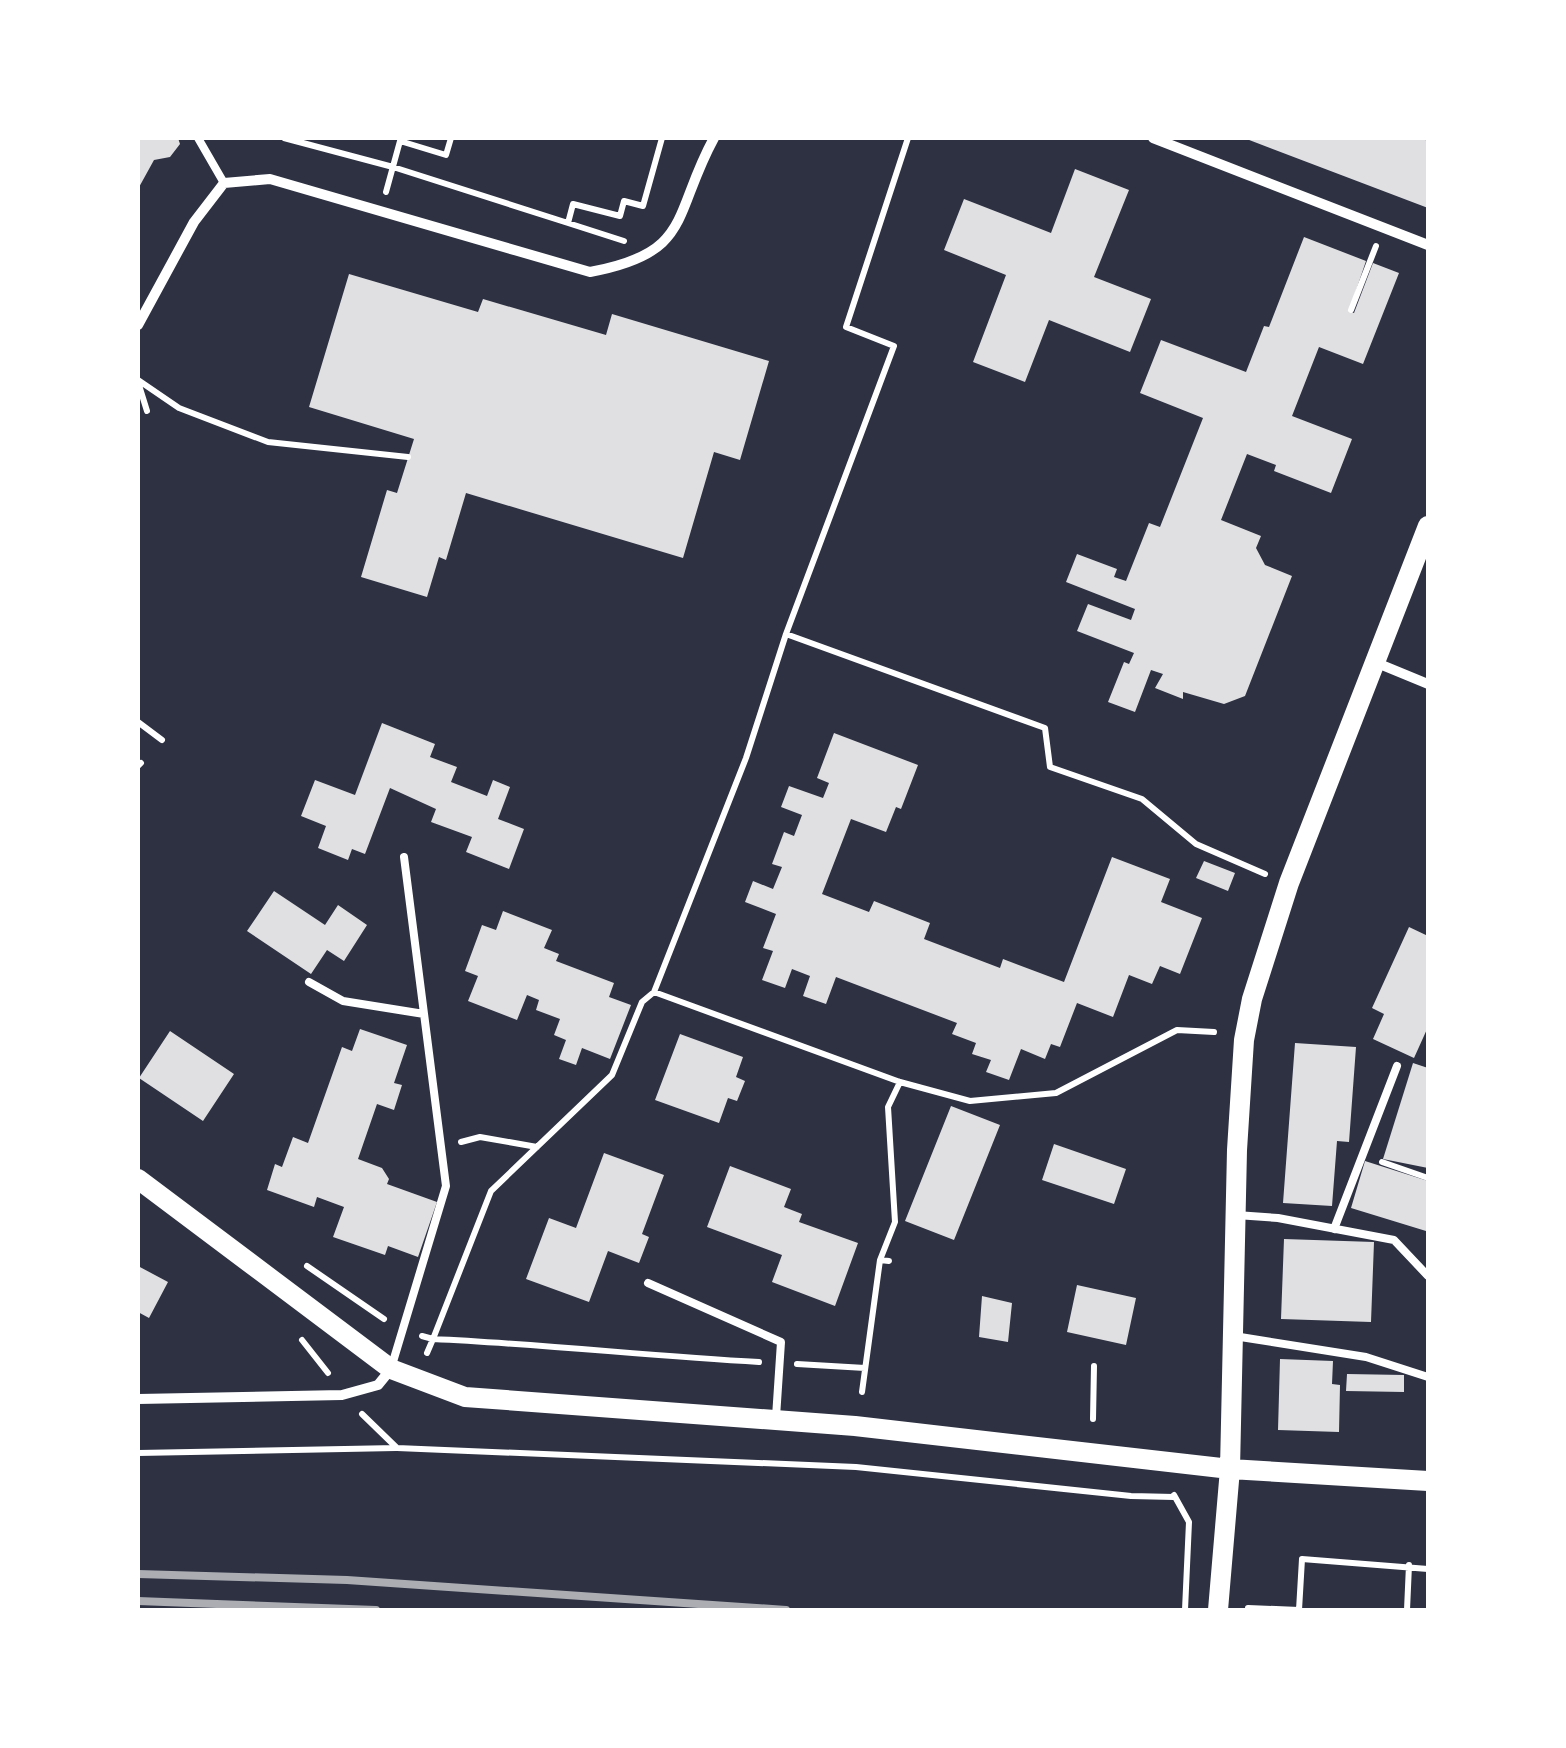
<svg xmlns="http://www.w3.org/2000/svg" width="1566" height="1748" font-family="Commissioner,sans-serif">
<rect width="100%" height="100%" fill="#2d3142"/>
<!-- building -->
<path fill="#e0e0e3" d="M 138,138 L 178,138 L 180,144 L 170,157 L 154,160 L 138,189 Z
M 1244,138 L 1420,138 L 1428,141 L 1428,208 Z
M 1075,169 L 1129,190 L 1094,277 L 1151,299 L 1130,352 L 1049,320 L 1025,382 L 973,362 L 1006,275 L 944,250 L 964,199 L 1051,233 Z
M 1304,237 L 1366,261 L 1349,311 L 1354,313 L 1373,263 L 1399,273 L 1363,364 L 1319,347 L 1292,416 L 1352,439 L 1331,493 L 1274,471 L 1276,465 L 1247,454 L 1221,520 L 1261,536 L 1256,548 L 1265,565 L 1292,576 L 1245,696 L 1224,704 L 1183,692 L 1183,699 L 1155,688 L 1163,674 L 1151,670 L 1135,712 L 1108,702 L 1124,662 L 1129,664 L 1134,653 L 1077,631 L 1088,604 L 1131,620 L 1135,609 L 1066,582 L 1077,554 L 1117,569 L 1114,577 L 1126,581 L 1149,523 L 1160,527 L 1203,418 L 1140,393 L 1161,340 L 1246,372 L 1264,326 L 1269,327 Z
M 349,274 L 478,312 L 483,299 L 606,335 L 612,314 L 769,361 L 740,460 L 714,452 L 683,558 L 466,493 L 446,560 L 439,557 L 427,597 L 361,577 L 387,490 L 397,493 L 414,439 L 309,407 Z
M 382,723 L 435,744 L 430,757 L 457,767 L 451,782 L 487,796 L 493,780 L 510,787 L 498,819 L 524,829 L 509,869 L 466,852 L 472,837 L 431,822 L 436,809 L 390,788 L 365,854 L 352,849 L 348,860 L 318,848 L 326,826 L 301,816 L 315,780 L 355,795 Z
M 834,733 L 918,765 L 901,809 L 896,807 L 886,832 L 851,819 L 822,894 L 869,912 L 874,901 L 930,923 L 924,939 L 1000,968 L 1003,959 L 1064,982 L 1112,857 L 1170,879 L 1161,902 L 1202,918 L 1180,974 L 1160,966 L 1152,984 L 1129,975 L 1113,1017 L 1077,1003 L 1060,1047 L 1051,1044 L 1045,1059 L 1021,1049 L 1009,1080 L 986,1072 L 991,1060 L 972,1054 L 976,1043 L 952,1034 L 957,1023 L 836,977 L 826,1004 L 803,996 L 810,976 L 792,969 L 785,988 L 762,980 L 773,951 L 763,948 L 776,914 L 745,902 L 753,881 L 773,889 L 782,867 L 772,864 L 784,832 L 794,836 L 802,815 L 781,807 L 789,786 L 823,798 L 829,783 L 817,778 Z
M 1204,861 L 1235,873 L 1228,891 L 1196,878 Z
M 274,891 L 325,925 L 338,905 L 367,925 L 344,961 L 327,950 L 311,974 L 247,931 Z
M 503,911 L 552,930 L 544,948 L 559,954 L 556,961 L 614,983 L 609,997 L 631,1005 L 610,1059 L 582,1048 L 576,1065 L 559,1059 L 566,1040 L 554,1035 L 560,1019 L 536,1010 L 539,1000 L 527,995 L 517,1020 L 468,1001 L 478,976 L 465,971 L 482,925 L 496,930 Z
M 1409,927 L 1428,936 L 1428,1027 L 1414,1058 L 1373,1039 L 1384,1014 L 1372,1008 Z
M 360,1029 L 407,1045 L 394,1083 L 402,1085 L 394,1110 L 377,1104 L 358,1159 L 382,1168 L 389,1179 L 387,1184 L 437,1202 L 418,1257 L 388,1246 L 385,1255 L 333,1237 L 344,1207 L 317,1197 L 314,1207 L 267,1190 L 275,1164 L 282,1167 L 293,1137 L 308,1143 L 342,1047 L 352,1051 Z
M 170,1031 L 234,1074 L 203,1121 L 139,1078 Z
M 680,1034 L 743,1057 L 736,1077 L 745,1081 L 737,1101 L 728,1098 L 719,1123 L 655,1100 Z
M 1295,1043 L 1356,1047 L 1349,1142 L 1337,1141 L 1332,1206 L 1283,1203 Z
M 1413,1063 L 1428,1068 L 1428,1168 L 1383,1159 Z
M 951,1106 L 1000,1125 L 954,1240 L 905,1221 Z
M 1054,1144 L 1126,1169 L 1114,1204 L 1042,1180 Z
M 604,1153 L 664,1175 L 642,1234 L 649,1237 L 639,1263 L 608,1251 L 589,1302 L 526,1279 L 549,1218 L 576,1228 Z
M 1365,1161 L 1428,1181 L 1426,1231 L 1351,1208 Z
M 730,1166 L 791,1189 L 784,1207 L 802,1214 L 799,1222 L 858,1243 L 835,1306 L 772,1282 L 782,1255 L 707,1227 Z
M 1284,1239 L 1374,1242 L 1371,1322 L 1281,1319 Z
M 138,1266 L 168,1282 L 149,1318 L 138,1312 Z
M 1077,1285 L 1136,1298 L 1126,1345 L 1067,1332 Z
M 982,1296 L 1012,1303 L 1008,1342 L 979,1337 Z
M 1280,1359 L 1333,1361 L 1332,1384 L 1340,1385 L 1339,1432 L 1278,1430 Z
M 1347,1374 L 1404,1375 L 1404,1392 L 1346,1391 Z"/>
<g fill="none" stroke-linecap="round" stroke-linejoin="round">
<!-- path -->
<path stroke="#fff" stroke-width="6" d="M 284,138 L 393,167 L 568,223 L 573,204 L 620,216 L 624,201 L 643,206 L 662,138
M 386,192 L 400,141 L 446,155 L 451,138
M 568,223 L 624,241
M 1351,310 L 1376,246
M 138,380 L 179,408 L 268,442 L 408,457
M 138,382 L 147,411
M 786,634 L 1045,728 L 1050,767 L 1142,799 L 1196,844 L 1265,874
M 138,722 L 162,740
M 138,766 L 141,763
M 654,992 L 900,1082 L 970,1101 L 1056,1093 L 1177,1030 L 1214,1032
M 461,1142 L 480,1137 L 537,1147
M 1382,1162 L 1428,1178
M 880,1260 L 895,1222 L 888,1107 L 900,1082
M 307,1266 L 384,1319
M 422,1336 L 433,1339 L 491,1191 L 612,1075 L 642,1002 L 654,992 L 746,758 L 786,634 L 894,346 L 846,327 L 908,138
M 302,1340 L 328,1373
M 427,1353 L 433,1339 C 542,1344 650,1356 759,1362
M 797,1364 L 865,1368
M 862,1392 L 880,1260 L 889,1261
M 362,1414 L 397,1448 L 856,1467 L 1131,1496 L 1174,1497
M 1093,1419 L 1094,1366
M 138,1453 L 396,1448
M 1174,1495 L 1189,1522 L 1185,1610
M 1248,1608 L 1299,1610
M 1299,1610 L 1302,1559 L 1428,1569
M 1407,1610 L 1409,1565"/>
<!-- service -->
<path stroke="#fff" stroke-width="8" d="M 198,138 L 224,183
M 309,982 L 343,1001 L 424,1014
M 1236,1215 L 1278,1218 L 1394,1240 L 1428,1276
M 1334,1229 L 1397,1066
M 648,1283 L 781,1342 L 776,1417
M 1234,1336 L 1366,1357 L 1428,1377
M 392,1365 L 446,1186 L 404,857"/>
<!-- minor -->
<path stroke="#fff" stroke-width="10" d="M 1153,138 L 1428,245
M 138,325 L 194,222 L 224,183 L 270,179 L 590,272 C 693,253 672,215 714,138
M 1377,663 L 1428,684
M 138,1399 L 342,1395 L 378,1385 L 391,1369"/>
<!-- secondary -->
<path stroke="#fff" stroke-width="20" d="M 138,1179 L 391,1369 L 465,1397 L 855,1426 L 1230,1469 L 1428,1481
M 1218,1610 L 1230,1469 L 1237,1150 L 1244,1040 L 1252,999 L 1289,883 L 1428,526"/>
<!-- rail -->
<path stroke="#abadb3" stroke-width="8" d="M 138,1574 L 347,1580 L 786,1610
M 138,1601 L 376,1610"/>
</g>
<!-- border -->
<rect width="1566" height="1748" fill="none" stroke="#ffffff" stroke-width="280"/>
</svg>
